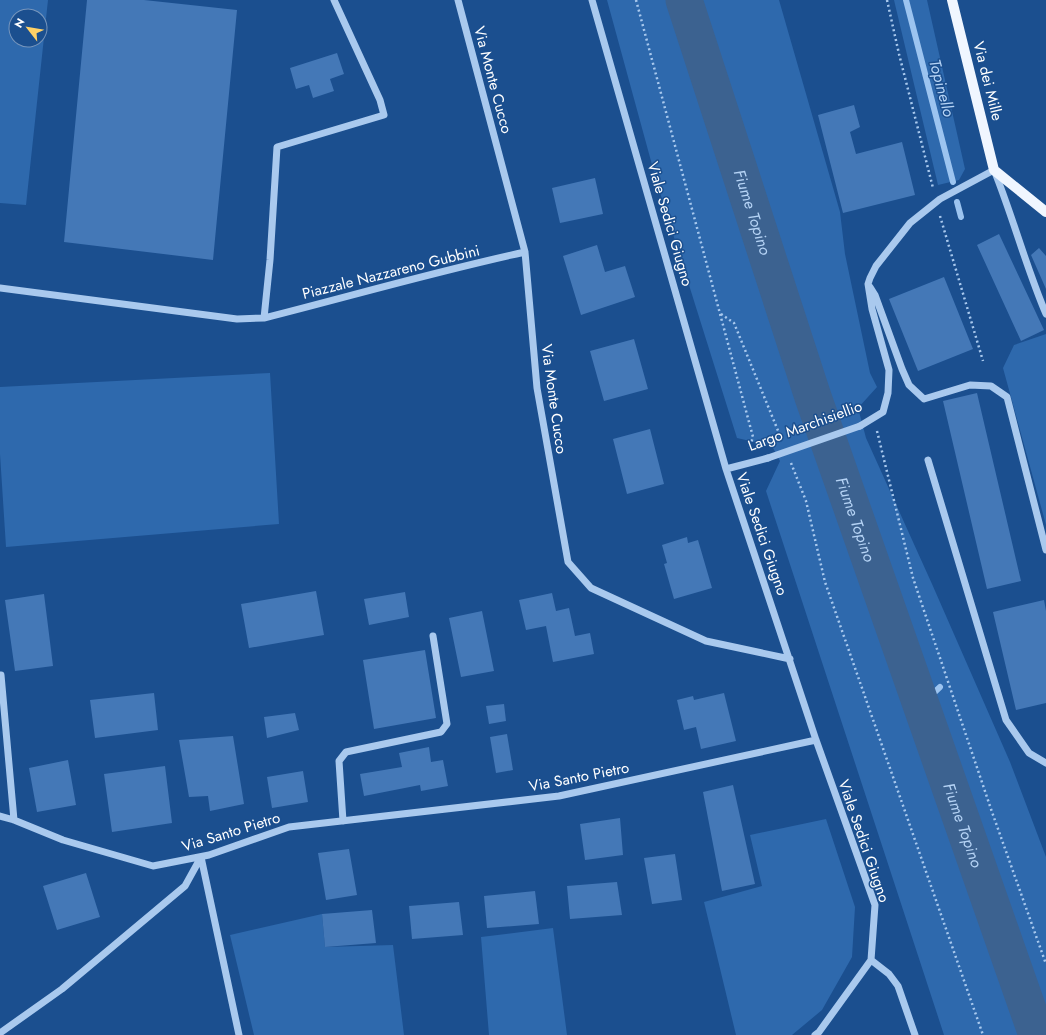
<svg xmlns="http://www.w3.org/2000/svg" width="1046" height="1035" font-family="Jost,sans-serif">
<rect width="100%" height="100%" fill="#1b4f8f"/>
<!-- green -->
<path fill="#2e69ad" fill-rule="evenodd" d="M 0,0 L 48,0 L 26,205 L 0,203 ZM 16,16 L 40,16 L 40,40 L 16,40 Z
M 607,0 L 779,0 L 840,212 L 845,254 L 870,373 L 877,387 L 858,408 L 866,438 L 932,584 L 1010,762 L 1046,857 L 1046,1035 L 944,1035 L 766,491 L 780,461 L 772,446 L 737,438 L 657,183 Z
M 894,0 L 927,0 L 965,169 L 959,180 L 938,185 Z
M 1046,334 L 1046,525 L 1003,368 L 1014,345 Z
M 270,373 L 279,524 L 6,547 L 0,454 L 0,387 Z
M 826,819 L 855,907 L 852,957 L 822,1010 L 792,1035 L 736,1035 L 704,902 L 762,886 L 750,835 Z
M 322,914 L 325,947 L 393,945 L 404,1035 L 254,1035 L 230,935 Z
M 553,928 L 567,1035 L 489,1035 L 481,937 Z"/>
<g fill="none" stroke-linecap="round" stroke-linejoin="round">
<!-- stream -->
<path stroke="#9cc4f0" stroke-width="6" d="M 906,0 L 953,182
M 957,202 L 961,217
M 921,705 L 940,687"/>
<!-- river -->
<path stroke="#3c6290" stroke-width="37" id="s1" d="M 684,0 L 813,397 L 1037,1035"/>
</g>
<!-- building -->
<path fill="#4478b7" d="M 87,0 L 144,0 L 237,10 L 213,260 L 64,242 Z
M 337,53 L 344,74 L 330,79 L 334,91 L 313,98 L 309,85 L 296,89 L 290,68 Z
M 854,105 L 860,127 L 850,132 L 856,154 L 902,142 L 915,195 L 843,213 L 818,115 Z
M 595,178 L 603,214 L 560,223 L 552,188 Z
M 999,234 L 1044,330 L 1021,341 L 977,245 Z
M 597,245 L 605,272 L 625,266 L 635,297 L 581,315 L 563,256 Z
M 1039,248 L 1046,256 L 1046,289 L 1031,255 Z
M 944,277 L 973,349 L 918,371 L 889,299 Z
M 634,339 L 648,389 L 604,401 L 590,351 Z
M 977,393 L 1021,581 L 987,589 L 943,401 Z
M 650,429 L 664,484 L 627,494 L 613,439 Z
M 687,537 L 688,543 L 698,540 L 712,588 L 674,599 L 664,564 L 667,563 L 662,545 Z
M 316,591 L 324,635 L 249,648 L 241,604 Z
M 405,592 L 409,617 L 369,625 L 364,599 Z
M 552,593 L 556,611 L 569,608 L 575,636 L 590,633 L 594,654 L 553,662 L 546,626 L 526,630 L 519,600 Z
M 44,594 L 53,666 L 15,671 L 5,600 Z
M 1044,600 L 1046,611 L 1046,703 L 1016,710 L 993,612 Z
M 482,611 L 494,671 L 461,677 L 449,618 Z
M 425,650 L 436,718 L 374,729 L 363,660 Z
M 154,693 L 158,730 L 95,738 L 90,700 Z
M 724,693 L 736,741 L 701,749 L 696,727 L 684,730 L 677,700 L 693,696 L 694,700 Z
M 504,704 L 506,721 L 489,724 L 486,706 Z
M 295,713 L 299,730 L 267,738 L 264,717 Z
M 507,734 L 513,770 L 496,773 L 490,737 Z
M 233,736 L 244,804 L 210,811 L 208,796 L 189,797 L 179,740 Z
M 429,747 L 431,762 L 443,760 L 448,786 L 421,791 L 420,785 L 364,796 L 360,774 L 402,767 L 399,753 Z
M 68,760 L 76,805 L 37,812 L 29,768 Z
M 165,766 L 172,823 L 112,832 L 104,774 Z
M 303,771 L 308,802 L 272,808 L 267,777 Z
M 733,785 L 755,884 L 722,891 L 703,792 Z
M 620,818 L 623,855 L 585,860 L 580,824 Z
M 349,849 L 357,895 L 326,900 L 318,853 Z
M 675,854 L 682,900 L 652,904 L 644,858 Z
M 86,873 L 100,917 L 57,930 L 43,886 Z
M 617,882 L 622,915 L 570,919 L 567,886 Z
M 535,891 L 539,924 L 487,928 L 484,896 Z
M 459,902 L 463,935 L 412,939 L 409,906 Z
M 372,910 L 376,943 L 325,947 L 322,914 Z"/>
<g fill="none" stroke-linecap="round" stroke-linejoin="round">
<!-- path -->
<path stroke="#a9c9ee" stroke-width="2.5" stroke-dasharray="2 3" stroke-linecap="butt" d="M 636,0 L 753,437 L 749,449
M 887,0 L 899,54 L 933,188
M 940,216 L 983,361
M 721,314 L 734,323 L 781,438
M 877,431 L 913,578 L 992,812 L 1046,964
M 791,463 L 806,501 L 825,582 L 983,1035"/>
<!-- minor -->
<path stroke="#a9c9ee" stroke-width="7" d="M 334,0 L 380,100 L 384,115 L 277,147 L 270,260 L 264,318 C 351,296 437,271 525,252
M 458,0 L 525,252 L 537,388 L 568,562 L 591,588 L 706,641 L 790,659
M 592,0 L 726,469 L 816,740 L 875,905 L 871,960 L 819,1032 L 815,1035
M 870,287 L 875,295 L 902,369 L 909,385 L 924,399 L 970,385 L 991,386 L 1007,397 L 1046,550
M 0,288 L 237,319 L 264,318
M 860,426 L 883,412 L 888,393 L 889,370 L 872,309 L 868,284 L 870,278 L 876,266 L 910,223 L 940,199 L 994,170 C 1013,217 1026,267 1046,314
M 928,460 L 1006,720 L 1029,753 L 1046,763
M 726,469 L 768,458
M 1,675 L 14,820
M 0,816 L 14,820 L 63,840 L 153,866 L 209,855 L 289,827 L 559,796 L 816,740
M 343,821 L 339,761 L 346,752 L 441,732 L 447,724 L 433,636
M 871,960 L 889,974 L 898,986 L 915,1035
M 0,1033 L 62,989 L 185,886 L 201,857 L 239,1035"/>
<!-- major -->
<path stroke="#f0f6ff" stroke-width="10" d="M 952,0 L 994,170 L 1046,212"/>
<!-- minor-bridge -->
<path stroke="#a9c9ee" stroke-width="7" d="M 768,458 L 860,426"/>
</g>
<g text-anchor="middle" dominant-baseline="central" stroke-width="3" stroke-linejoin="round" paint-order="stroke">
<!-- street labels -->
<g font-size="15" fill="#fff" stroke="#1b4f8f">
<text transform="translate(493 80) rotate(75)">Via Monte Cucco</text>
<text transform="translate(988 81) rotate(76)">Via dei Mille</text>
<text transform="translate(670 224) rotate(74)">Viale Sedici Giugno</text>
<text transform="translate(391 272) rotate(-14)">Piazzale Nazzareno Gubbini</text>
<text transform="translate(554 399) rotate(82)">Via Monte Cucco</text>
<text transform="translate(805 426) rotate(-20)">Largo Marchisiellio</text>
<text transform="translate(762 534) rotate(71)">Viale Sedici Giugno</text>
<text transform="translate(579 777) rotate(-11)">Via Santo Pietro</text>
<text transform="translate(231 832) rotate(-17)">Via Santo Pietro</text>
<text transform="translate(864 841) rotate(71)">Viale Sedici Giugno</text>
</g>
<!-- water labels -->
<g font-size="16" font-style="italic" fill="#b5d3f5" stroke="#1b4f8f">
<text transform="translate(942 88) rotate(75)">Topinello</text>
<text stroke="none"><textPath href="#s1" startOffset="223">Fiume Topino</textPath></text>
<text stroke="none"><textPath href="#s1" startOffset="547">Fiume Topino</textPath></text>
<text stroke="none"><textPath href="#s1" startOffset="871">Fiume Topino</textPath></text>
</g>
</g>
<!-- north arrow -->
<g transform="translate(28 28) rotate(301)"><circle r="19" fill="#1b4f8f" stroke="#7695bc"/>
<path d="M0-3L7 15L0 10L-7 15Z" fill="#ffd166"/>
<text y="-6" font-size="11" font-weight="bold" text-anchor="middle" fill="#ffffff">N</text>
</g>
</svg>
